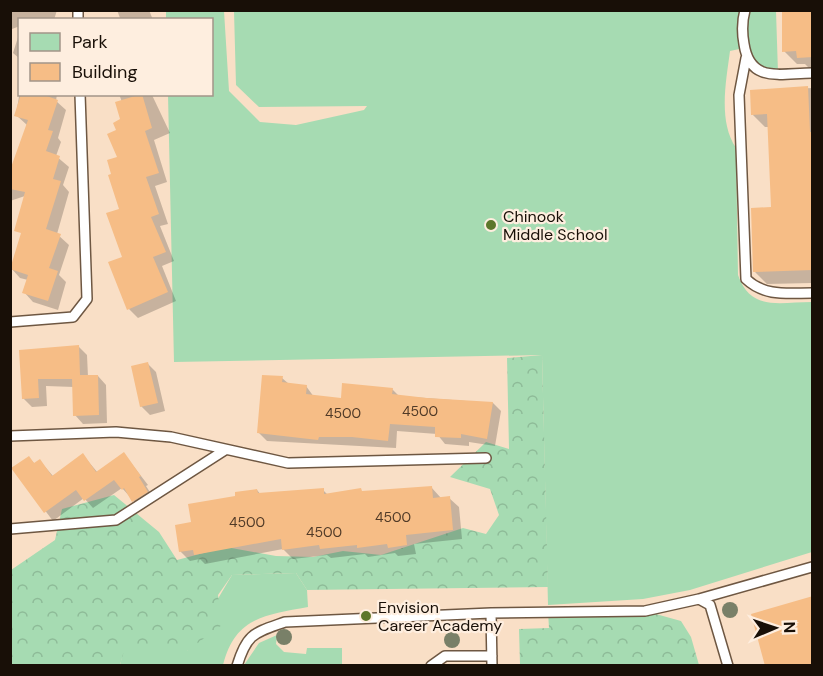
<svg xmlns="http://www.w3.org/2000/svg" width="823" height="676" font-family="'DM Sans',sans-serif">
<defs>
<pattern id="forest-crowns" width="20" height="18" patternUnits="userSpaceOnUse" patternTransform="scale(1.5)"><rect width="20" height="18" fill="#a6dbb2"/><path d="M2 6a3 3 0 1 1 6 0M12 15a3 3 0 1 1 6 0" fill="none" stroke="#8ebb98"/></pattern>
</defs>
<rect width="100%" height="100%" fill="#f9dfc6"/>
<!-- green -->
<path fill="#a6dbb2" d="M 166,11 L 224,11 L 229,91 L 260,122 L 296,125 L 364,110 L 367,106 L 259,107 L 236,85 L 234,11 L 776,11 L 778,73 L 758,71 L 744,48 L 730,51 C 726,82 718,121 736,148 L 738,275 C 751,312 780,302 812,302 L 812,552 L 690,590 L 643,599 L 548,605 L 542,355 L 174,362 L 168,95 L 212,94 L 212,20 L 166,19 Z
M 296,573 L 307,590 L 308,607 C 264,615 235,618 223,665 L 120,666 L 123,651 L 187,651 L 232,575 Z
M 277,635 L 276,644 L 284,652 L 306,654 L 307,648 L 342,648 L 342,665 L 244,665 L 259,643 Z"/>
<!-- forest -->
<path fill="url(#forest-crowns)" d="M 542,355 L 548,587 L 307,590 L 296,573 L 232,575 L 218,595 L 222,625 L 187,651 L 124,651 L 120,665 L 11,666 L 11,570 L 55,540 L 62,509 L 114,495 L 159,532 L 177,560 L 226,547 L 276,556 L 313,557 L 343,551 L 381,555 L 463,528 L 486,534 L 499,515 L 490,489 L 450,477 L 486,442 L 509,449 L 507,358 Z
M 645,611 L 681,621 L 691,637 L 699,665 L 520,665 L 519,629 L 549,628 L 548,612 Z"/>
<!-- shadow -->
<path fill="#0003" d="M 10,10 L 57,10 L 54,20 L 20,20 L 20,26 L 12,29 Z
M 117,10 L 149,10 L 153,20 L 117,20 L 120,18 Z
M 812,10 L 812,70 L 811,70 L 805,64 L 797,64 L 784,51 Z
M 20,31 L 20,59 L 13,53 Z
M 812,88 L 812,283 L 767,284 L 755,272 L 773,209 L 769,127 L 765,127 L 752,114 L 751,91 Z
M 20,90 L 20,94 L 57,94 L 56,101 L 66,110 L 58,138 L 61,142 L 56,156 L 69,167 L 63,185 L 69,192 L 57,234 L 69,245 L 59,275 L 66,282 L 58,310 L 33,302 L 24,292 L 28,280 L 20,278 L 11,268 L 23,231 L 25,196 L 10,201 L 10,175 L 27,125 L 16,115 Z
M 119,94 L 155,94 L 152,95 L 170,133 L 154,140 L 167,182 L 155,186 L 168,224 L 160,226 L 174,261 L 162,266 L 176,301 L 138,318 L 129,309 L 120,210 L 113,175 L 119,158 L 118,131 L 122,120 L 122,102 Z
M 79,347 L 87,355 L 88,377 L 98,376 L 106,385 L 107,423 L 83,424 L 75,415 L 74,387 L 46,386 L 47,406 L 32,407 L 23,398 L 20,352 Z
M 147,363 L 156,372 L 165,411 L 150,415 L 141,406 Z
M 282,378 L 289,384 L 306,386 L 314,397 L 342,400 L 392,389 L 399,396 L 493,403 L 501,411 L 495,446 L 469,442 L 469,446 L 445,444 L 437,434 L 397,431 L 396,448 L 267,441 L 259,433 Z
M 124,454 L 148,485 L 146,486 L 155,500 L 141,509 L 122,488 L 93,508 L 84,498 L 53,521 L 13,468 L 29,458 L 35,464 L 40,461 L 53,476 L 83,455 L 98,473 Z
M 431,487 L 441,498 L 449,498 L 459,507 L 462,539 L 414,544 L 416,554 L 398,556 L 395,553 L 368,557 L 365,554 L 331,558 L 327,555 L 293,559 L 283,549 L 205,564 L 200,559 L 190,561 L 180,551 L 193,523 L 237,498 L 257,490 L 261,495 L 323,490 L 328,495 Z
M 385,664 L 386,666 L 360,666 L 360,665 Z"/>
<!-- building -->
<path fill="#f6bd86" d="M 782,10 L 813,10 L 813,57 L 797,58 L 796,51 L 782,52 Z
M 808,86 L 810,132 L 813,132 L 813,270 L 753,272 L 751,208 L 771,207 L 767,114 L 751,115 L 750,90 Z
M 21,94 L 41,94 L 58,100 L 48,130 L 53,131 L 46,151 L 60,156 L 53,179 L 61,181 L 46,229 L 61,234 L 49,268 L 58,271 L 48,301 L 22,293 L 28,275 L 10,269 L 21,233 L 14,231 L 25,192 L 10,189 L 10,170 L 28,120 L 14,116 Z
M 142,94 L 152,128 L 145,131 L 159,173 L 146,177 L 159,214 L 151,217 L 166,252 L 153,257 L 168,292 L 127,310 L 108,262 L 122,257 L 106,213 L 119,209 L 108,175 L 111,174 L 107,160 L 117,157 L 107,134 L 116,130 L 113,123 L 120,119 L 115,102 Z
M 79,345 L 80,375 L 98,375 L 99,415 L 73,416 L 72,379 L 38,379 L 39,398 L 22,399 L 19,350 Z
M 148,362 L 158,403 L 140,407 L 131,366 Z
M 262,375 L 283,376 L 282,382 L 307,385 L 306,394 L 341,398 L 342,383 L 393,388 L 392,394 L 427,398 L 493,402 L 487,439 L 461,434 L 461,438 L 435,437 L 435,427 L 390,424 L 388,441 L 352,437 L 319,437 L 318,440 L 257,433 Z
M 124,452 L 141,476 L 139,477 L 148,492 L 132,502 L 124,488 L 122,490 L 114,480 L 84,501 L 76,490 L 44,513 L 11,468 L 29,456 L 34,463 L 40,459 L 52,476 L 83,453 L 96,472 Z
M 432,486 L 433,498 L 450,496 L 453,530 L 406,535 L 407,545 L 388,548 L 387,544 L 357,548 L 357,545 L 320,549 L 319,545 L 282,550 L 281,539 L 194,555 L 193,550 L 179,552 L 175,525 L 191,522 L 188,504 L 235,496 L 235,492 L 257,489 L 258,493 L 324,488 L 324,494 L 361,488 L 362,491 Z
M 813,596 L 813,666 L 765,666 L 751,614 Z"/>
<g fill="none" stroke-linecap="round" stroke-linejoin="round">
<!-- service casing -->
<g stroke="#6e5742" stroke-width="12">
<path id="service" d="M 78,10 L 78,20
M 745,10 C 742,21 742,33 744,44 C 750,84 781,73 812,73
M 746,58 L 739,95 L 746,279 C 765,297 788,293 812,293
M 10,322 L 73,317 L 87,299 L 80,94
M 10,436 L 116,432 L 171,437 L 288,463 L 486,458
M 10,529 L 116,520 L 225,450
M 699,599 L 812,567
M 491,613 L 645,611 L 699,599 L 710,605 L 728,666
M 237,666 C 247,633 254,633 285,622 L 491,613 L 492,666
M 431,666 L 445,656 L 492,656"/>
</g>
<!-- service -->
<use href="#service" stroke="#fff" stroke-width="9"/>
</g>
<!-- trees -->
<g fill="#798068">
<circle cx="730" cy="610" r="8"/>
<circle cx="284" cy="637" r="8"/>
<circle cx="452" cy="640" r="8"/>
</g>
<!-- markers -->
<g fill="#5d772b" stroke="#feeedf" stroke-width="2">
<circle cx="491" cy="225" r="6"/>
<circle cx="366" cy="616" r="6"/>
</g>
<g text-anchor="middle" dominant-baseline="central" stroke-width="4.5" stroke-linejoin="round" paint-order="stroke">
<!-- number labels -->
<g font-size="14" fill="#503a27">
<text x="420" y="411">4500</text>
<text x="343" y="413">4500</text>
<text x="393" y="517">4500</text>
<text x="247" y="522">4500</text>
<text x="324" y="532">4500</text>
</g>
<!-- poi labels -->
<g font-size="16" fill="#180f07" stroke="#feeedf" text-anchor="start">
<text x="503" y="216">Chinook<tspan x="503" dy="18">Middle School</tspan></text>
<text x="378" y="607">Envision<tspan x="378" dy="18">Career Academy</tspan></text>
</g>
</g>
<!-- border -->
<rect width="823" height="676" fill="none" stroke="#180f07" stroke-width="24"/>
<!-- legend -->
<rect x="18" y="18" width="195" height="78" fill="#feeedf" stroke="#a29589" stroke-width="1.5"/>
<rect x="30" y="33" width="30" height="18" fill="#a6dbb2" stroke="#a29589" stroke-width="1.5"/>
<text x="72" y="48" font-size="18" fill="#180f07">Park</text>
<rect x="30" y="63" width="30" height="18" fill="#f6bd86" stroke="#a29589" stroke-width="1.5"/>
<text x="72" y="78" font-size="18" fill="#180f07">Building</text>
<!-- north arrow -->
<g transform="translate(775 628) rotate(88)" stroke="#feeedf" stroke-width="4.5" paint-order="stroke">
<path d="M0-4.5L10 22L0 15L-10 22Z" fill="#180f07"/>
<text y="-9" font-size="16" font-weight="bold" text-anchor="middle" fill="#180f07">N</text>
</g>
</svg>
